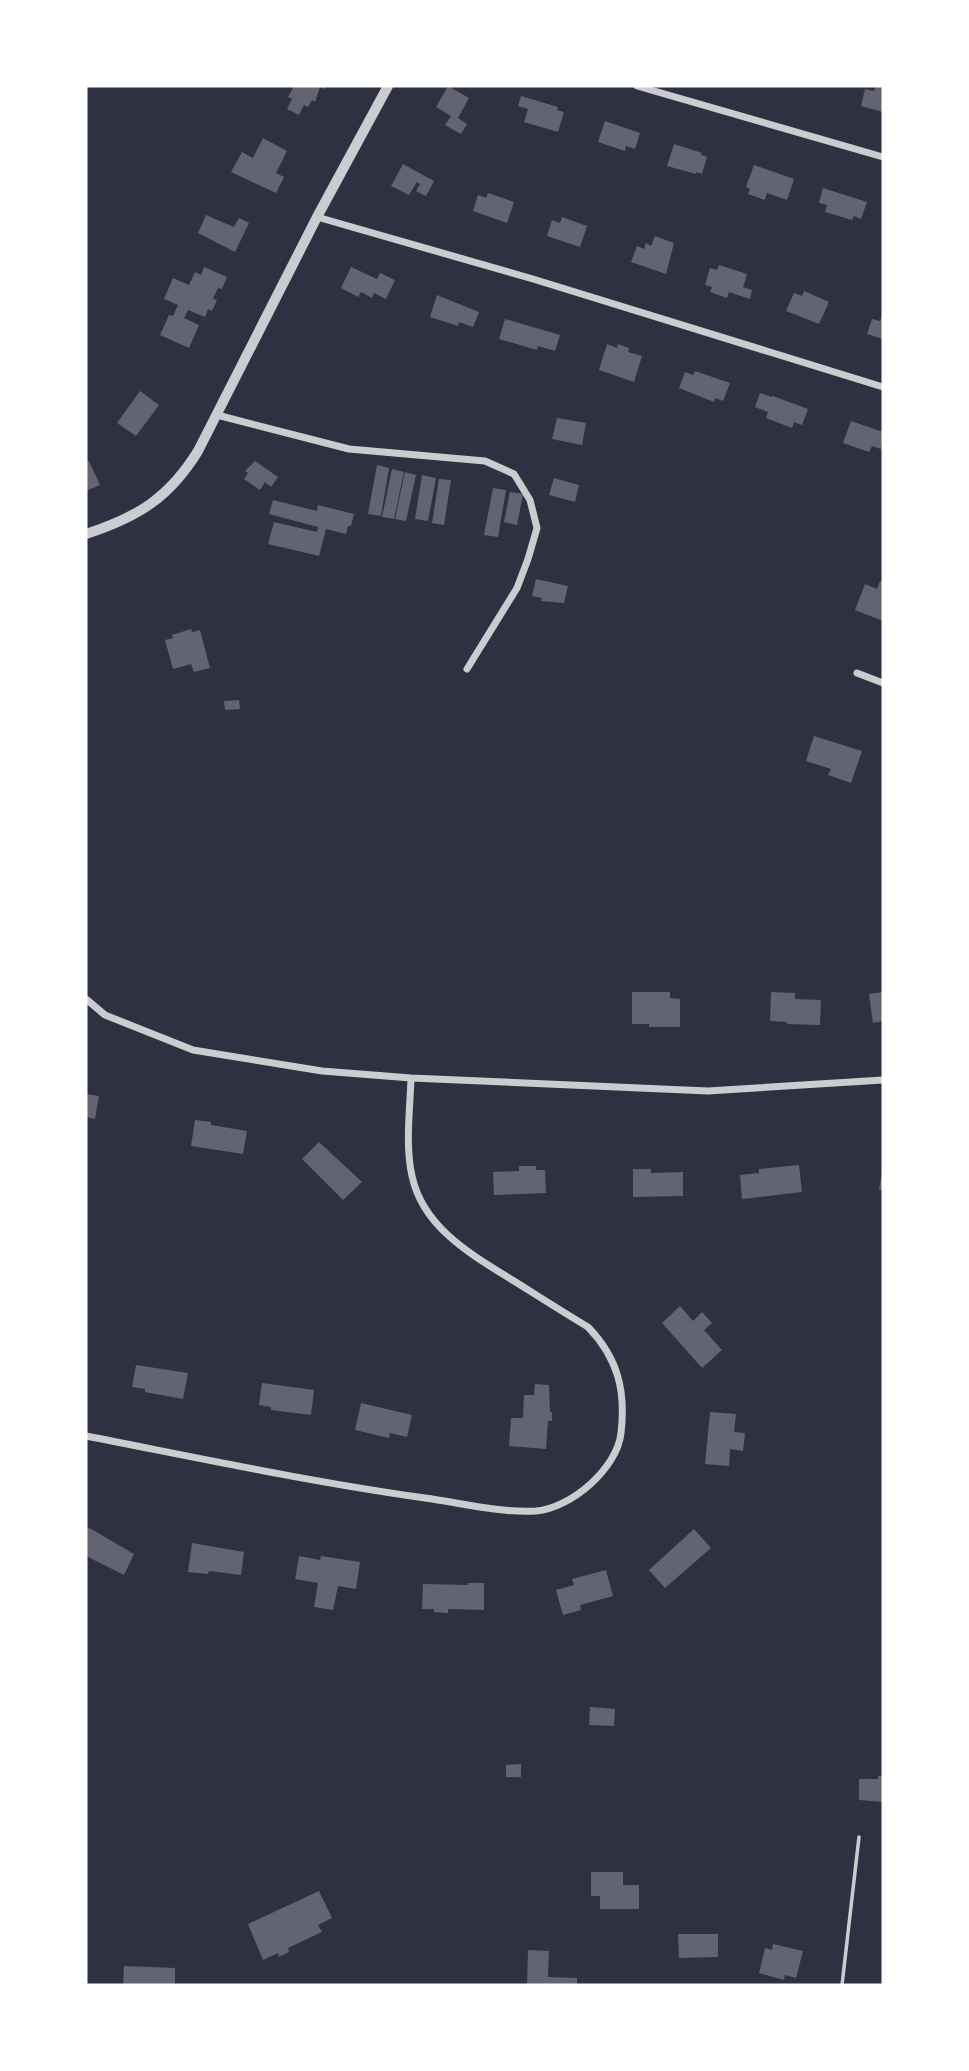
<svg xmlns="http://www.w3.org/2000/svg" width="969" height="2071" font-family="'Titillium Web',sans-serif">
<rect width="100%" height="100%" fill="#2d3142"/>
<!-- building -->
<path fill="#626471" d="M 294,86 L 326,86 L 324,89 L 320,87 L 315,102 L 312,100 L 308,107 L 304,105 L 299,115 L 287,109 L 292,99 L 288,97 Z
M 448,86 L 469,98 L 458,118 L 467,124 L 461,134 L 445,125 L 451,116 L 436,107 Z
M 876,86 L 883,88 L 883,112 L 861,106 L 865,89 L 874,91 Z
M 521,96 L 558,107 L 557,110 L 564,112 L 558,132 L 524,122 L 528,109 L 518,106 Z
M 605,121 L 640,133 L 635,149 L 626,146 L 625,151 L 598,142 Z
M 263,138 L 287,151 L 276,173 L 284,177 L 276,193 L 231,172 L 242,152 L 253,158 Z
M 674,144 L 702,153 L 701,155 L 707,157 L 702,174 L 696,172 L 696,174 L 667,166 Z
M 403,164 L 434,181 L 426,196 L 416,191 L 420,184 L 417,182 L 409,195 L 391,186 Z
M 754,165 L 794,179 L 787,200 L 767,193 L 765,200 L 748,194 L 750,189 L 746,187 Z
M 823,188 L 867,202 L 861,219 L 854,216 L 852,220 L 825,212 L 827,205 L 819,203 Z
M 488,193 L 514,202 L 507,223 L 473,211 L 478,195 L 486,198 Z
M 206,215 L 234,227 L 239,218 L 249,223 L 235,252 L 198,233 Z
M 562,217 L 587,226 L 580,247 L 547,236 L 552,220 L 560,223 Z
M 655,236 L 674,243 L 666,274 L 631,262 L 637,246 L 644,249 L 646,243 L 651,246 Z
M 719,265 L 747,274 L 743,287 L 752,290 L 750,299 L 729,292 L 727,298 L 710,292 L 712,287 L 705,285 L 710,268 L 717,270 Z
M 204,267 L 227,277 L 222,289 L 218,288 L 213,299 L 217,300 L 212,311 L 208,309 L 205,317 L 188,310 L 184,318 L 199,325 L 189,348 L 160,335 L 169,315 L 173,316 L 178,305 L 164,299 L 173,278 L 189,285 L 195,272 L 201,275 Z
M 351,267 L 377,279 L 380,273 L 395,280 L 386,299 L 374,293 L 372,298 L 361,292 L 358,297 L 341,288 Z
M 804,291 L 829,302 L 819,324 L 786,311 L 794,293 L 802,296 Z
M 437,295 L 479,312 L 473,327 L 459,322 L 458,326 L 430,317 Z
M 883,313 L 883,339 L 867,334 L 872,319 L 880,321 Z
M 505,319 L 560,335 L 555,351 L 538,346 L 537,350 L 499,339 Z
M 607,344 L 617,348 L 618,344 L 629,348 L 628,352 L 642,356 L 634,382 L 599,370 Z
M 695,371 L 730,383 L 723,401 L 715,398 L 714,402 L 679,388 L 685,372 L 693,375 Z
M 140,391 L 159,405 L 136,436 L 117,423 Z
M 760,393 L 772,397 L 773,396 L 808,409 L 802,425 L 794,422 L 792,428 L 766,418 L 768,412 L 755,407 Z
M 557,418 L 586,423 L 582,445 L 552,439 Z
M 851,421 L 883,432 L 881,449 L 872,446 L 869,452 L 843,443 Z
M 89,461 L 100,485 L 86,491 L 86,462 Z
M 255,461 L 278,477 L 271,487 L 265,482 L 260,490 L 244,479 L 248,473 L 245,471 Z
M 377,465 L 389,468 L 381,516 L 368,514 Z
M 392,469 L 404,472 L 394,519 L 382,517 Z
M 405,472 L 416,475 L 406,521 L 395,519 Z
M 422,475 L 436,478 L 428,521 L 415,519 Z
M 554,478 L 579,485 L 575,502 L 549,495 Z
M 439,479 L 451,480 L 444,525 L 432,523 Z
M 493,488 L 506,490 L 498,537 L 484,535 Z
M 510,492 L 523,494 L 517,525 L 504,522 Z
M 273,500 L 317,511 L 318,505 L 354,514 L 351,526 L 348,526 L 346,534 L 326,529 L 319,556 L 268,544 L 274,522 L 317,532 L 318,527 L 269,514 Z
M 536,579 L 568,586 L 564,603 L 541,601 L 542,598 L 532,596 Z
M 880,581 L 883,582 L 883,621 L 855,610 L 865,584 L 877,589 Z
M 191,629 L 192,632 L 200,630 L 210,668 L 194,672 L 191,664 L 173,669 L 165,640 L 173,638 L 172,635 Z
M 239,700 L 240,709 L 225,710 L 224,701 Z
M 814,736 L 862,751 L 851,783 L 828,775 L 831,769 L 806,761 Z
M 632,992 L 670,992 L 670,998 L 680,999 L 680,1027 L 649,1027 L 649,1024 L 632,1024 Z
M 771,992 L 795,993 L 795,999 L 821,1000 L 820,1025 L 787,1024 L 787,1022 L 770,1021 Z
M 883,992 L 883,1021 L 873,1023 L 869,994 Z
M 86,1094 L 99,1096 L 95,1119 L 86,1117 Z
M 195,1120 L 211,1122 L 211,1125 L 247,1131 L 243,1154 L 191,1146 Z
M 319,1142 L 362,1182 L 343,1200 L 302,1159 Z
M 799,1165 L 802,1192 L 742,1199 L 740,1175 L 759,1173 L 759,1169 Z
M 519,1166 L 536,1166 L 536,1170 L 545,1170 L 546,1193 L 494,1195 L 493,1172 L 519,1171 Z
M 633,1169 L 651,1169 L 651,1173 L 683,1172 L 683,1196 L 633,1197 Z
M 882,1172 L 883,1172 L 883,1190 L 879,1190 Z
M 680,1306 L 693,1321 L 702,1312 L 712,1323 L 704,1330 L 722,1350 L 702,1368 L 662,1323 Z
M 136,1365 L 188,1373 L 183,1399 L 145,1392 L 145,1389 L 132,1387 Z
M 262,1383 L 314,1390 L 311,1415 L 271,1410 L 271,1407 L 259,1405 Z
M 535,1384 L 549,1385 L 550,1412 L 552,1412 L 552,1421 L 548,1421 L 546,1449 L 509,1446 L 511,1418 L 523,1418 L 524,1395 L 534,1395 Z
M 361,1403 L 412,1415 L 407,1437 L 390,1433 L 389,1438 L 355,1430 Z
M 710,1412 L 736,1414 L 734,1432 L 745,1433 L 743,1451 L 730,1449 L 729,1466 L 705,1464 Z
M 86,1526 L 134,1554 L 124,1575 L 86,1556 Z
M 694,1529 L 711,1548 L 665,1588 L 649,1570 Z
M 192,1543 L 244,1552 L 241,1575 L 209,1571 L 208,1574 L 188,1572 Z
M 299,1556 L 320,1560 L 321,1556 L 360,1562 L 356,1589 L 338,1586 L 333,1610 L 314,1607 L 318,1583 L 295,1579 Z
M 606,1570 L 613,1596 L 580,1605 L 581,1610 L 563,1615 L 556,1590 L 574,1585 L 572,1579 Z
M 468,1583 L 484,1583 L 484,1610 L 448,1609 L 448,1613 L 434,1612 L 434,1609 L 422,1609 L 423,1584 L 468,1585 Z
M 590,1707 L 615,1709 L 614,1726 L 589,1725 Z
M 521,1764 L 521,1777 L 506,1777 L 506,1765 Z
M 878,1776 L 883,1776 L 883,1802 L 859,1800 L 859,1779 L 878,1779 Z
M 591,1872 L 623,1872 L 623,1885 L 639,1885 L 639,1909 L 600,1909 L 600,1896 L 591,1896 Z
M 319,1891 L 332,1918 L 318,1925 L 322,1932 L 288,1948 L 289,1952 L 279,1957 L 278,1953 L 263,1960 L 248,1924 Z
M 678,1934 L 718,1934 L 718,1957 L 679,1958 Z
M 773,1944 L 803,1951 L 796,1978 L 785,1975 L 784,1980 L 759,1973 L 765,1948 L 772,1950 Z
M 528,1950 L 549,1951 L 548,1977 L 577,1978 L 577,1985 L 527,1985 Z
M 124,1966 L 175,1968 L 175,1985 L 123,1985 Z"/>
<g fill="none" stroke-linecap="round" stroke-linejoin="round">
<!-- service -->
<path stroke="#caccd0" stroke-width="3.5" d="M 842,1985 L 859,1837"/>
<!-- minor -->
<path stroke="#caccd0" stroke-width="7" d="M 637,86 L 883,157
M 317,217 L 533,279 L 883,387
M 217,415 L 349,449 L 485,461 L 514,474 L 530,500 L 537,528 L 528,559 L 517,588 L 467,669
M 857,673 L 883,683
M 86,999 L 105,1015 L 193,1050 L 322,1071 L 411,1078 L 708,1091 L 883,1080
M 86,1436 C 199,1458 311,1482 425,1498 C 461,1503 500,1513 536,1511 C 571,1508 617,1469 621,1433 C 626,1391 618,1358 588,1327 C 563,1312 538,1296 514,1281 C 472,1255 423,1228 412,1176 C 405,1144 410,1111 411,1078"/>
<!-- tertiary -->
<path stroke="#caccd0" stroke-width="10" d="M 86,534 C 138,517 169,498 198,451 L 317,217 L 388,86"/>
</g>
<!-- border -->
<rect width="969" height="2071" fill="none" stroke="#ffffff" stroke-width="175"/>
</svg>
